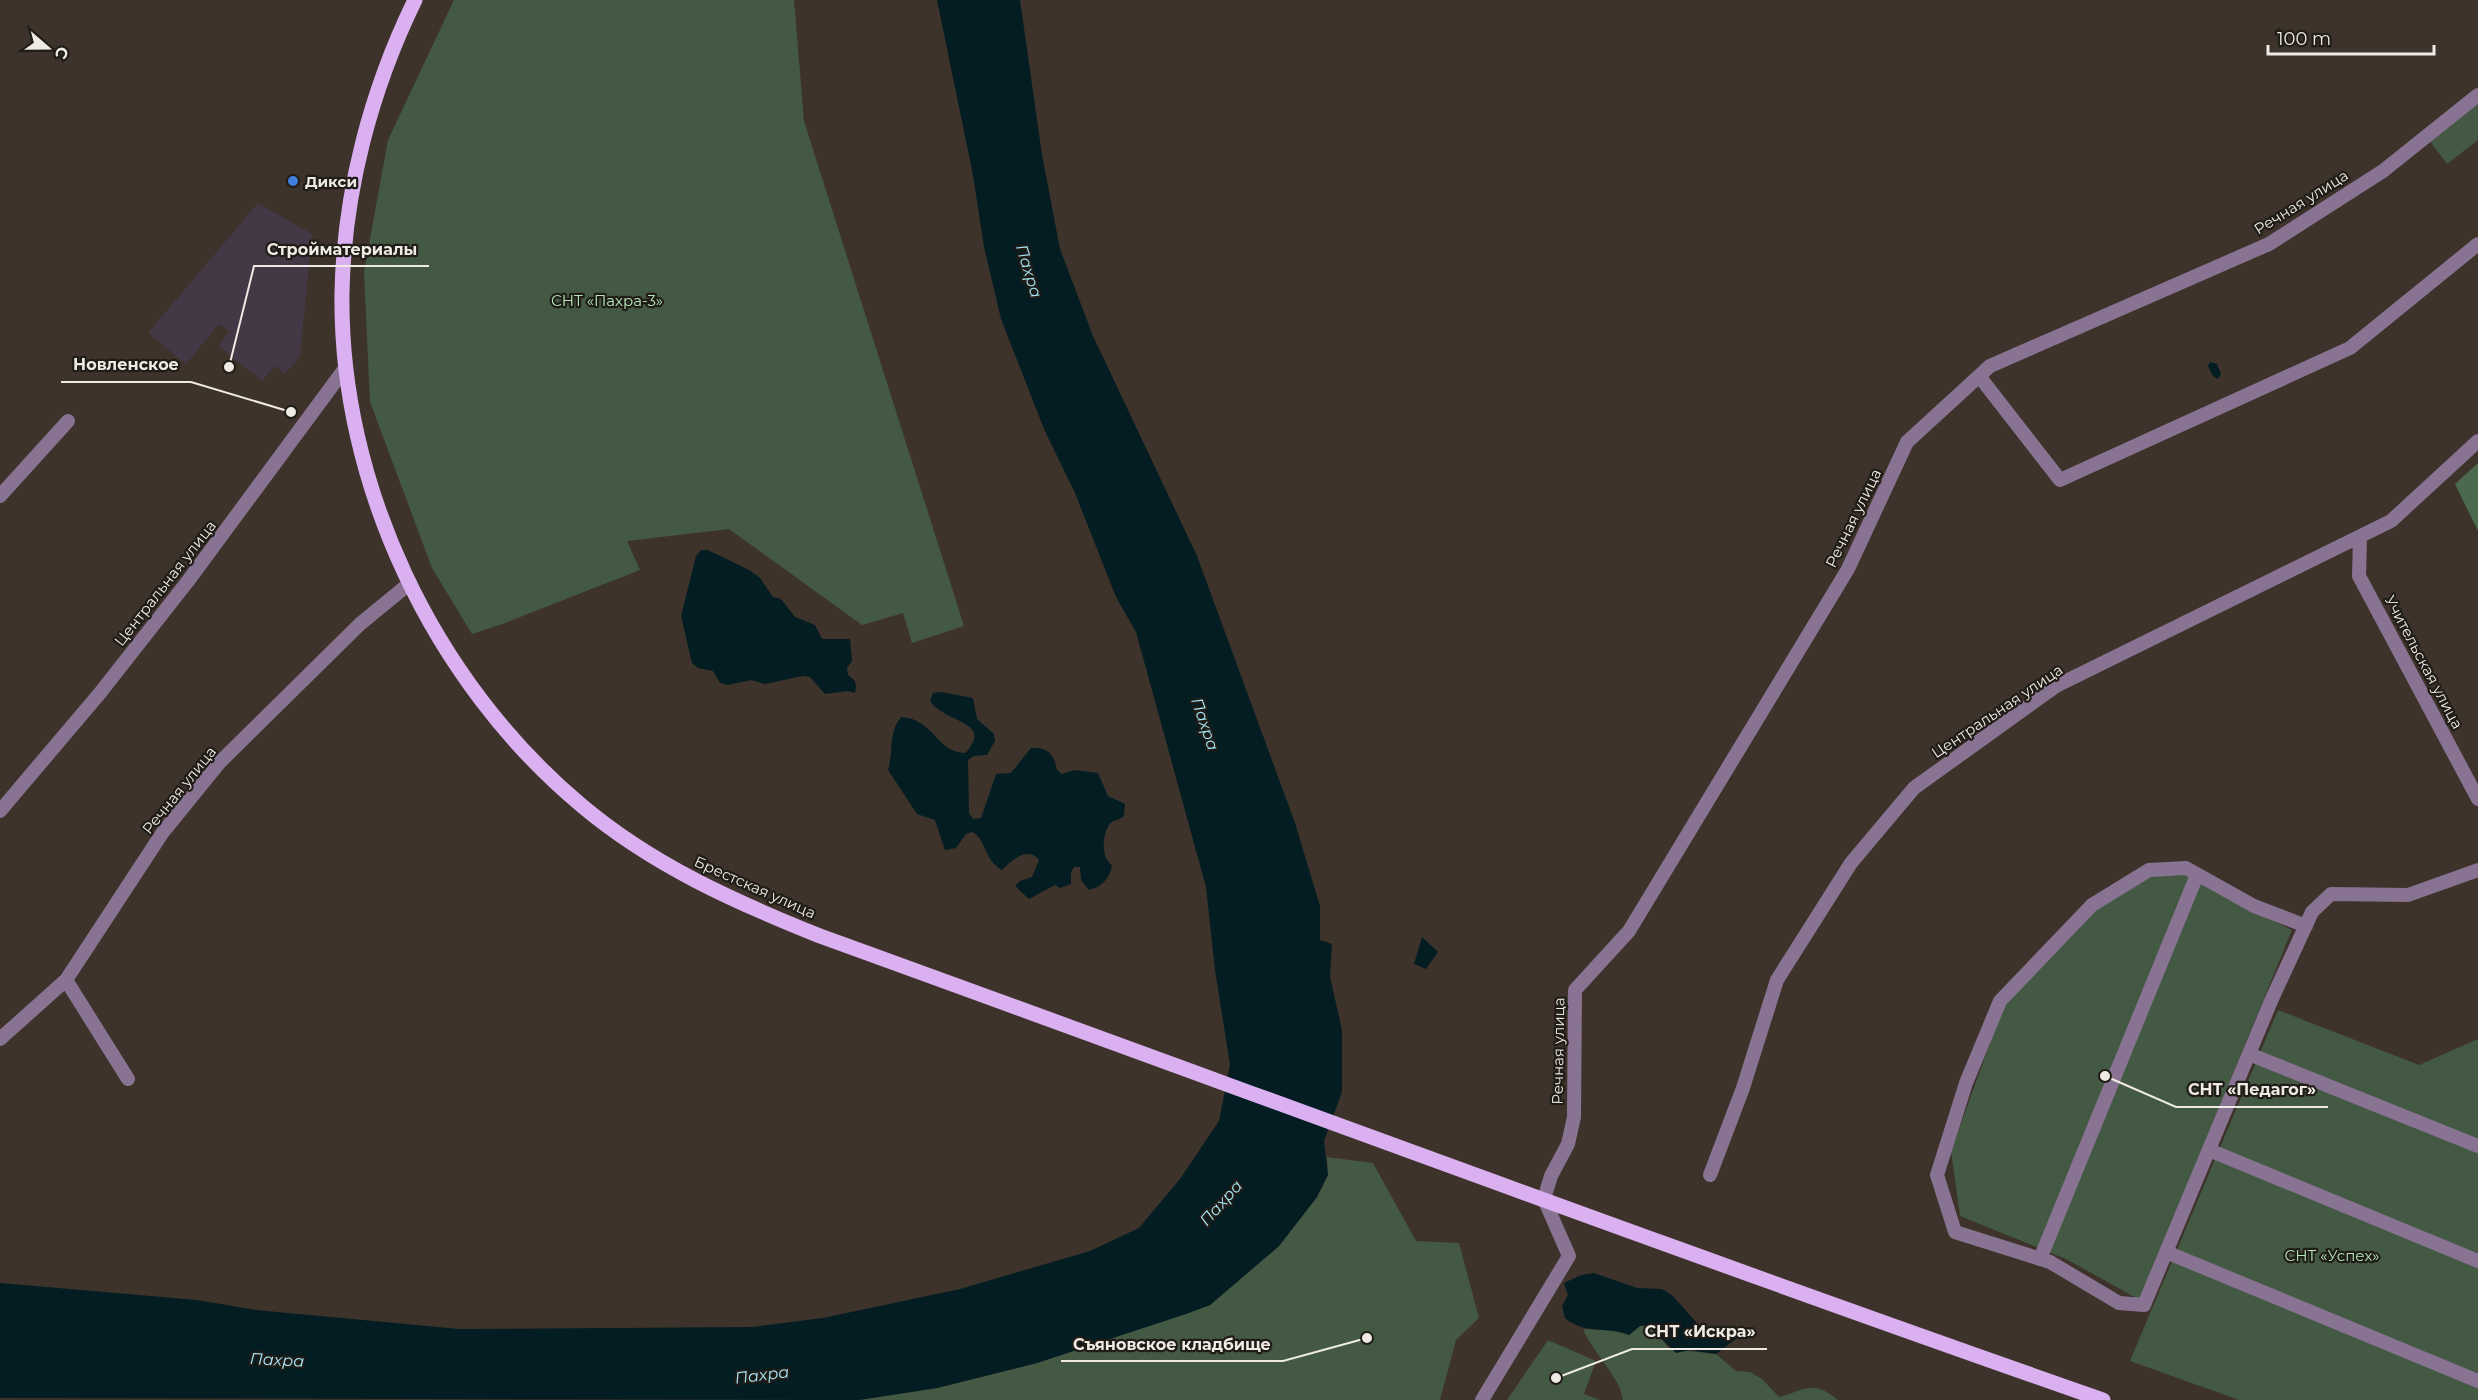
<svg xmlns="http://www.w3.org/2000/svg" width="2478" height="1400" font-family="Montserrat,sans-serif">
<rect width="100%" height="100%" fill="#3d332a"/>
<!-- industrial -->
<path fill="#443846" d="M 258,203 L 312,234 L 300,356 L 285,374 L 274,366 L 262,381 L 218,346 L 229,332 L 219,324 L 186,364 L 148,333 Z"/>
<!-- green -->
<path fill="#435944" d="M 454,0 L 794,0 L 804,121 L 964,626 L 912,643 L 903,613 L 862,625 L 729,529 L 627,541 L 640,570 L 505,623 L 472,634 L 432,568 L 370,402 L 364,272 L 388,140 Z
M 2478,103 L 2478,140 L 2447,164 L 2429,140 Z
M 2148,875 L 2184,875 L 2292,930 L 2140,1300 L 2066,1259 L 1960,1216 L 1951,1151 L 2005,1002 L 2093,910 Z
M 2278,1010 L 2419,1065 L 2478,1039 L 2478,1400 L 2239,1400 L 2130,1361 Z
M 1327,1157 L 1373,1163 L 1416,1241 L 1459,1243 L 1479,1318 L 1456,1340 L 1440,1400 L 859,1400 L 937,1388 L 1037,1363 L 1210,1305 L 1279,1246 L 1317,1197 L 1328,1175 Z
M 1648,1325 L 1670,1349 L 1716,1354 L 1736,1371 L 1750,1372 L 1762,1379 L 1779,1397 C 1804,1391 1812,1378 1838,1400 L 1623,1400 C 1621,1378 1592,1352 1583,1329 L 1617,1330 L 1629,1335 L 1640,1326 Z
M 1548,1340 L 1596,1361 L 1584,1394 L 1600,1400 L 1507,1400 Z"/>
<!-- forest -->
<path fill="#4b694d" d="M 2478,463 L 2478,531 L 2455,484 Z"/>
<!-- water -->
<path fill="#031d23" d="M 937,0 L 1020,0 L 1042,155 L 1060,249 L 1093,336 L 1197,556 L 1295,823 L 1320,906 L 1320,940 L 1332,944 L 1330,977 L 1342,1030 L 1342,1092 L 1324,1141 L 1328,1175 L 1317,1197 L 1279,1246 L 1210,1305 L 1186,1314 L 1037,1363 L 937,1388 L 859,1400 L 0,1398 L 0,1283 L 197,1300 L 256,1310 L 459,1329 L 753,1327 L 823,1318 L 960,1289 L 1090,1251 L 1139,1228 L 1180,1179 L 1219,1121 L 1230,1065 L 1215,970 L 1206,887 L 1136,632 L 1116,597 L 1075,493 L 1044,429 L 1001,319 L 984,247 L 973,175 Z
M 2210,362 L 2217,364 L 2221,374 L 2218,379 L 2213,376 L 2208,366 Z
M 701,550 L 708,550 L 749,570 L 760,578 L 773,597 L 781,599 L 795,617 L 815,625 L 822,639 L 850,639 L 852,661 L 847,668 L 848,675 C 856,680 857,684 855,693 L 848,691 L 825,694 L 810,677 L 803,676 L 765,684 L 751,680 L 728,685 L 720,683 L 713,671 L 698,668 L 692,663 L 681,616 L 696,556 Z
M 941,692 L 973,698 L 977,719 L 994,734 L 995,741 L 987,755 L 974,756 L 968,760 L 969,813 L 973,819 L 981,818 L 996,774 L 1011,773 L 1031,748 C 1048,747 1054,754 1057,770 L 1062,774 L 1074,770 L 1098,773 L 1108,796 L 1125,804 L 1124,816 C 1119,821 1113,819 1109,825 C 1102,836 1101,858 1112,865 C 1110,878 1102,887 1089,890 L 1081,880 L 1080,867 L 1074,867 L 1071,872 L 1071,884 L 1060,888 L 1055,885 L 1029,899 L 1015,886 L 1020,881 L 1032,877 L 1039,860 C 1027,846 1012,860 1002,870 C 983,859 986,838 972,832 L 966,834 L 956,848 L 945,850 L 935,820 L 917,814 L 888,770 C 894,751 888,733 901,717 C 934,719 937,753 965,753 C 995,721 946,724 930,701 L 933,693 Z
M 1422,937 L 1438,952 L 1426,969 L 1414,964 Z
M 1594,1273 L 1637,1288 L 1662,1289 L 1673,1296 L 1704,1331 L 1741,1335 L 1716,1354 L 1690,1350 L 1676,1353 L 1648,1325 L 1640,1326 L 1629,1335 C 1608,1326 1584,1335 1565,1318 L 1562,1306 L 1568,1295 L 1564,1283 L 1581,1275 Z"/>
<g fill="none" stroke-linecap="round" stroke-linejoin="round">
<!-- minor -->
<path stroke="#887392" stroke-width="14" d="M 1979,376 L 2060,480 L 2350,348 L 2478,244
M 0,496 L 68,421
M 2360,537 L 2359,576 L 2478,799
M 0,811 L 100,693 L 188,581 L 346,367
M 2306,926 L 2254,906 L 2186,868 L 2149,870 L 2092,905 L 2000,1001 L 1966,1083 L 1937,1175 L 1955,1232 L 2050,1262 L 2119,1303 L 2144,1305 L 2271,1001 L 2312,912 L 2331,894 L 2408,895 L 2478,870
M 66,980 L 128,1079
M 0,1039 L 66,980 L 163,832 L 219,763 L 360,624 L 410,583
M 2249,1054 L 2478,1146
M 2209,1150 L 2478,1261
M 1710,1175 L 1743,1088 L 1777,980 L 1851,863 L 1914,788 L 2056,686 L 2391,521 L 2478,441
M 2166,1252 L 2478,1381
M 2040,1259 L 2197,875
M 1482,1400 L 1569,1256 L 1544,1199 L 1551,1176 L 1568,1144 L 1574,1117 L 1575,990 L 1629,931 L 1848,569 L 1907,442 L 1990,366 L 2269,244 L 2383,171 L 2478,95"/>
<!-- major -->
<path stroke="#dab0f0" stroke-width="15" d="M 415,0 C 371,90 344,192 342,292 C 339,484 434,682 581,805 C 652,865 735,902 820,936 C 1248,1091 1674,1250 2103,1400"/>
</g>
<!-- markers -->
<circle fill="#3f7fe0" stroke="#201c17" stroke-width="2" cx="293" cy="181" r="6"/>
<g text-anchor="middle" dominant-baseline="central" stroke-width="4.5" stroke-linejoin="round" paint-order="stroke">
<!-- poi labels -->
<g font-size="15" font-weight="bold" fill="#f0eae4" stroke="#201c17" text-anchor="start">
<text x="305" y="181">Дикси</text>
</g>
<!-- street labels -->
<g font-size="15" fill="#f0eae4" stroke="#201c17">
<text transform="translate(2301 202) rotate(-32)">Речная улица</text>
<text transform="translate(1853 518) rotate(-64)">Речная улица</text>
<text transform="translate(165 583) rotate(-52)">Центральная улица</text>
<text transform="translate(2424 662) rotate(62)">Учительская улица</text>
<text transform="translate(1997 711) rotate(-34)">Центральная улица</text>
<text transform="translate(179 790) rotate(-51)">Речная улица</text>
<text transform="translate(755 887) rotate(24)">Брестская улица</text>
<text transform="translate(1558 1051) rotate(-89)">Речная улица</text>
</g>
<!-- park labels -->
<g font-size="15" fill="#b3e8b6" stroke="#201c17">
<text x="607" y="300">СНТ «Пахра-3»</text>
<text x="2332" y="1255">СНТ «Успех»</text>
</g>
<!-- water labels -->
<g font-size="16" font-style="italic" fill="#a6e8f9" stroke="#201c17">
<text transform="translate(1029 271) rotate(73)">Пахра</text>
<text transform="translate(1205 724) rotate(71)">Пахра</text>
<text transform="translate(1221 1203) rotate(-48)">Пахра</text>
<text transform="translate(277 1360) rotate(3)">Пахра</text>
<text transform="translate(762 1375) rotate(-7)">Пахра</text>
</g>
</g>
<!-- callouts -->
<path fill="none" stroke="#f0eae4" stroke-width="2" d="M229 367L254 266H429M291 412L191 382H61M2105 1076L2176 1107H2328M1556 1378L1632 1349H1767M1367 1338L1283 1361H1061"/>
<g fill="#f0eae4" stroke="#201c17" stroke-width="2">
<circle cx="229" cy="367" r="6"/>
<circle cx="291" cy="412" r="6"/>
<circle cx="2105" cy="1076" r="6"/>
<circle cx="1556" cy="1378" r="6"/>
<circle cx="1367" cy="1338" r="6"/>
</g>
<g font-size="16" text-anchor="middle" font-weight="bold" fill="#f0eae4" stroke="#201c17" stroke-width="4.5" stroke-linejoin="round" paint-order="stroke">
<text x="342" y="255">Стройматериалы</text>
<text x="126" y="370">Новленское</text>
<text x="2252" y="1095">СНТ «Педагог»</text>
<text x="1700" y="1337">СНТ «Искра»</text>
<text x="1172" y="1350">Съяновское кладбище</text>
</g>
<!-- north arrow -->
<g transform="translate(48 48) rotate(110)" stroke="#201c17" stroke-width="4.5" paint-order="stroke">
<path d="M0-4.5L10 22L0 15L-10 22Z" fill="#f0eae4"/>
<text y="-9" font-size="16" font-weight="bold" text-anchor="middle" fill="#f0eae4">С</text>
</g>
<!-- scale -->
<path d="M2268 45v9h166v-9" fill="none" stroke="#f0eae4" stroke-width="3"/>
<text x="2277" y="45" font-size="18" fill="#f0eae4" stroke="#201c17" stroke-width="4.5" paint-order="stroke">100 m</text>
</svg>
